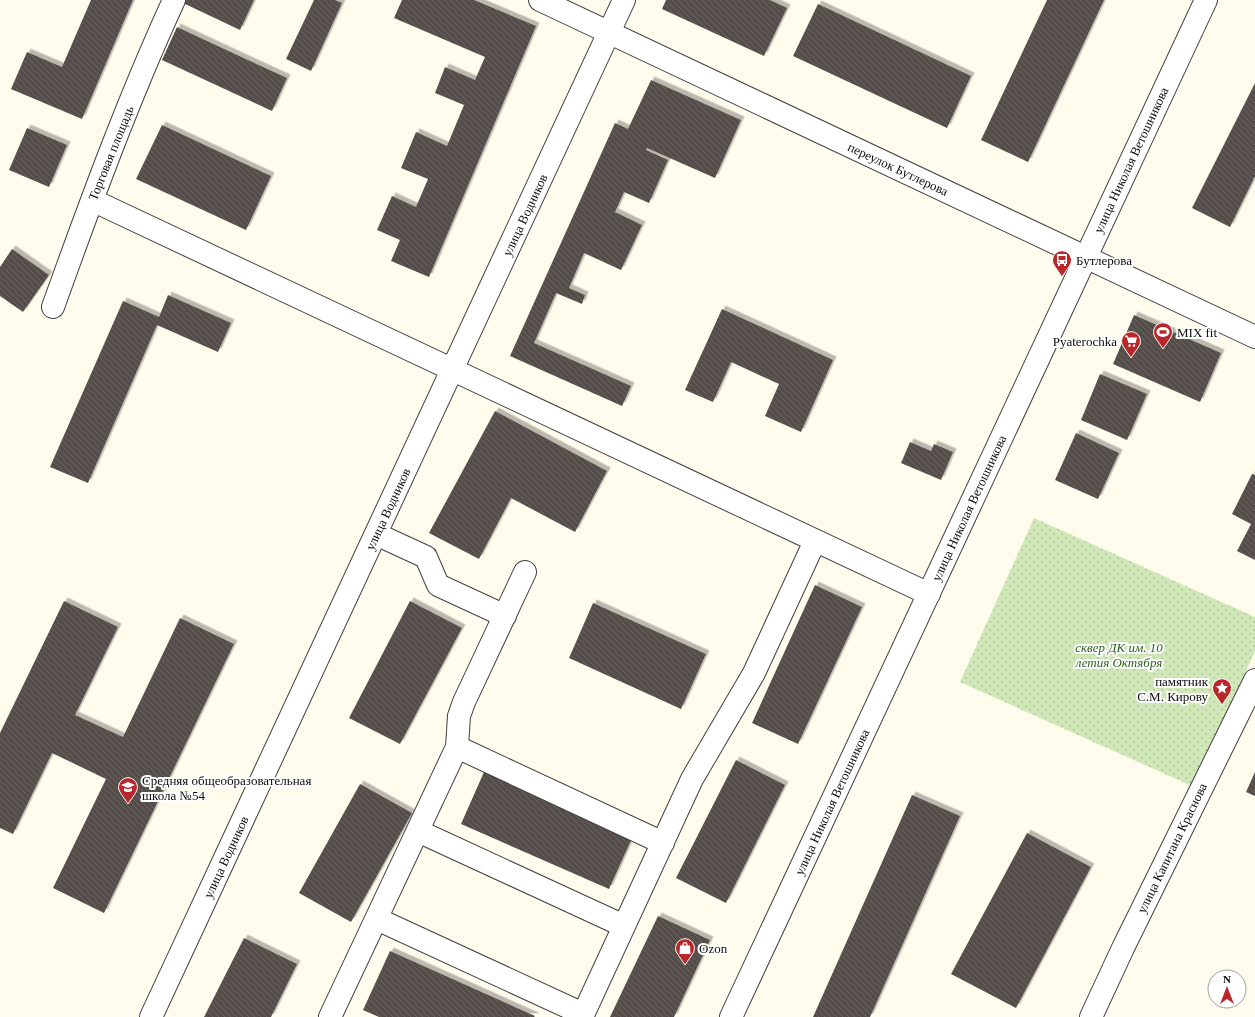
<svg xmlns="http://www.w3.org/2000/svg" width="1255" height="1017" font-family="'Times New Roman',serif">
<defs>
<pattern id="grass-dots" width="8" height="8" patternUnits="userSpaceOnUse"><rect width="8" height="8" fill="#d0e8b7"/><path d="M2 2h.1M6 6h.1" fill="none" stroke="#b1c69c" stroke-width="1.8" stroke-linecap="round"/></pattern>
<pattern id="building-back-hatch" width="6" height="6" patternUnits="userSpaceOnUse"><rect width="6" height="6" fill="#554e49"/><path d="M-1 5l2 2M0 0l6 6M5-1l2 2" fill="none" stroke="#68635f"/></pattern>
<filter id="shadow"><feDropShadow dx="3.5" dy="-3.5" stdDeviation="0" flood-color="#0004"/></filter>
</defs>
<rect width="100%" height="100%" fill="#fffced"/>
<!-- grass -->
<path fill="url(#grass-dots)" d="M 1034,518 L 1255,617 L 1255,651 L 1194,787 L 960,682 Z"/>
<!-- building -->
<path fill="url(#building-back-hatch)" filter="url(#shadow)" d="M 91,0 L 133,0 L 82,119 L 11,89 L 27,52 L 62,67 Z
M 185,0 L 254,0 L 240,30 L 183,3 Z
M 314,0 L 335,0 L 342,3 L 311,71 L 286,59 Z
M 402,0 L 474,0 L 536,26 L 429,277 L 391,261 L 400,240 L 377,230 L 392,196 L 416,207 L 428,179 L 401,168 L 416,132 L 447,146 L 464,105 L 435,93 L 445,67 L 475,80 L 485,57 L 394,18 Z
M 666,0 L 770,0 L 787,8 L 764,56 L 662,9 Z
M 1047,0 L 1104,0 L 1028,162 L 981,140 Z
M 818,4 L 971,76 L 947,128 L 793,56 Z
M 177,27 L 287,78 L 272,111 L 162,60 Z
M 651,80 L 741,120 L 715,178 L 647,148 L 646,150 L 668,160 L 649,203 L 624,192 L 615,212 L 642,225 L 621,270 L 584,253 L 569,288 L 585,295 L 582,304 L 556,293 L 534,343 L 631,386 L 622,406 L 510,356 L 615,123 L 628,129 Z
M 1255,83 L 1255,176 L 1230,227 L 1192,208 Z
M 162,125 L 271,176 L 246,230 L 136,179 Z
M 27,128 L 67,145 L 49,187 L 9,170 Z
M 12,249 L 49,275 L 23,312 L 0,296 L 0,267 Z
M 168,295 L 231,323 L 218,352 L 157,325 L 88,483 L 50,467 L 123,301 L 159,317 Z
M 722,309 L 833,360 L 801,432 L 765,416 L 779,384 L 731,362 L 713,402 L 685,390 Z
M 1134,315 L 1221,353 L 1200,402 L 1113,364 Z
M 1100,374 L 1147,394 L 1127,440 L 1081,420 Z
M 495,411 L 607,471 L 575,532 L 511,498 L 479,559 L 429,533 Z
M 1076,433 L 1119,453 L 1098,499 L 1055,480 Z
M 910,442 L 931,451 L 934,444 L 953,452 L 941,480 L 901,463 Z
M 1252,474 L 1255,475 L 1255,560 L 1237,551 L 1251,524 L 1232,514 Z
M 815,585 L 862,607 L 798,744 L 752,723 Z
M 64,601 L 118,627 L 75,715 L 123,737 L 180,618 L 234,644 L 104,913 L 53,888 L 106,779 L 52,753 L 13,834 L 0,828 L 0,733 Z
M 410,601 L 462,628 L 400,744 L 349,718 Z
M 593,603 L 706,654 L 681,709 L 569,658 Z
M 736,760 L 785,785 L 726,903 L 676,878 Z
M 484,772 L 632,838 L 609,889 L 461,824 Z
M 1255,772 L 1255,796 L 1246,792 Z
M 360,784 L 412,813 L 351,922 L 299,893 Z
M 912,795 L 960,816 L 870,1017 L 813,1017 Z
M 1027,833 L 1091,867 L 1016,1008 L 951,974 Z
M 658,916 L 710,940 L 674,1017 L 610,1017 Z
M 244,938 L 297,964 L 271,1017 L 204,1017 Z
M 390,951 L 535,1016 L 534,1017 L 379,1017 L 363,1010 Z"/>
<g fill="none" stroke-linecap="round" stroke-linejoin="round">
<!-- minor casing -->
<g stroke="#404040" stroke-width="24">
<path id="minor" d="M 540,0 L 1255,337
M 92,200 L 929,594
M 53,307 C 90,204 128,100 174,0
M 376,534 L 426,557 L 438,585 L 505,616
M 457,747 L 663,843
M 418,831 L 624,926
M 377,919 L 583,1014
M 151,1017 L 624,0
M 330,1017 L 457,747 L 459,716 L 464,702 L 525,572
M 582,1017 L 692,779 L 754,673 L 815,541
M 731,1017 L 1206,0
M 1091,1017 L 1123,948 L 1255,680"/>
</g>
<!-- minor -->
<use href="#minor" stroke="#fff" stroke-width="22"/>
</g>
<!-- icons -->
<defs>
<g id="bus-pin" transform="scale(1)"><path d="M0 17L-7.5 6A9.5 9.5 0 1 1 7.5 6Z" fill="#ba272b" stroke="#fff"/><path d="M-5-6H5V4H4V6H2V4H-2V6H-4V4H-5ZM-3.5-4V0h7V-4ZM-3.5 1.2v1.5H-2V1.2ZM2 1.2v1.5H3.5V1.2Z" fill="#fff"/></g>
<g id="stadium-pin" transform="scale(1)"><path d="M0 17L-7.5 6A9.5 9.5 0 1 1 7.5 6Z" fill="#ba272b" stroke="#fff"/><path d="M0-5a6.5 5 0 1 0 0 10a6.5 5 0 1 0 0-10ZM-3.5-1.8h7v3.6h-7Z" fill="#fff"/></g>
<g id="supermarket-pin" transform="scale(1)"><path d="M0 17L-7.5 6A9.5 9.5 0 1 1 7.5 6Z" fill="#ba272b" stroke="#fff"/><path d="M-6-5.5h2.5l.6 2H6L4.5 2H-2.5L-4.4-4H-6ZM-1.5 3.2a1.3 1.3 0 1 0 .1 0ZM3 3.2a1.3 1.3 0 1 0 .1 0Z" fill="#fff"/></g>
<g id="sight-pin" transform="scale(1)"><path d="M0 17L-7.5 6A9.5 9.5 0 1 1 7.5 6Z" fill="#ba272b" stroke="#fff"/><path d="M0-6L1.8-2.2L6-1.7L2.9 1.2L3.7 5.4L0 3.3L-3.7 5.4L-2.9 1.2L-6-1.7L-1.8-2.2Z" fill="#fff"/></g>
<g id="school-pin" transform="scale(1)"><path d="M0 17L-7.5 6A9.5 9.5 0 1 1 7.5 6Z" fill="#ba272b" stroke="#fff"/><path d="M0-5L7-2L0 1L-7-2ZM-4 1L0 2.5L4 1V4Q0 6-4 4Z" fill="#fff"/></g>
<g id="shop-pin" transform="scale(1)"><path d="M0 17L-7.5 6A9.5 9.5 0 1 1 7.5 6Z" fill="#ba272b" stroke="#fff"/><path d="M-5-2.5h2.3a2.7 3.5 0 0 1 5.4 0H5L5.5 6h-11ZM-1.5-2.5h3a1.5 2.3 0 0 0-3 0Z" fill="#fff"/></g>
</defs>
<g fill-rule="evenodd">
<use href="#bus-pin" x="1062" y="260"/>
<use href="#stadium-pin" x="1163" y="332"/>
<use href="#supermarket-pin" x="1131" y="341"/>
<use href="#sight-pin" x="1222" y="688"/>
<use href="#school-pin" x="128" y="787"/>
<use href="#shop-pin" x="685" y="948"/>
</g>
<g text-anchor="middle" dominant-baseline="central" stroke-width="4" stroke-linejoin="round" paint-order="stroke">
<!-- street labels -->
<g font-size="13" fill="#0d0d0d" stroke="#fff">
<text transform="translate(111 153) rotate(-68)">Торговая площадь</text>
<text transform="translate(1131 160) rotate(-65)">улица Николая Ветошникова</text>
<text transform="translate(898 169) rotate(25)">переулок Бутлерова</text>
<text transform="translate(525 215) rotate(-65)">улица Водников</text>
<text transform="translate(969 508) rotate(-65)">улица Николая Ветошникова</text>
<text transform="translate(388 509) rotate(-65)">улица Водников</text>
<text transform="translate(832 802) rotate(-65)">улица Николая Ветошникова</text>
<text transform="translate(1172 848) rotate(-64)">улица Капитана Краснова</text>
<text transform="translate(226 857) rotate(-65)">улица Водников</text>
</g>
<!-- poi labels -->
<g font-size="13" fill="#0d0d0d" stroke="#fff" text-anchor="start">
<text x="1076" y="260">Бутлерова</text>
<text x="1177" y="332">MIX fit</text>
<text x="1117" y="341" text-anchor="end">Pyaterochka</text>
<text x="1208" y="681" text-anchor="end">памятник<tspan x="1208" dy="15">С.М. Кирову</tspan></text>
<text x="142" y="780">Средняя общеобразовательная<tspan x="142" dy="15">школа №54</tspan></text>
<text x="699" y="948">Ozon</text>
</g>
<!-- park labels -->
<g font-size="13" font-style="italic" fill="#2b631e" stroke="#fff">
<text x="1119" y="647">сквер ДК им. 10<tspan x="1119" dy="15">летия Октября</tspan></text>
</g>
</g>
<!-- north arrow -->
<g transform="translate(1227 989)"><circle r="19" fill="#ffffff" stroke="#9e9e9e"/>
<path d="M0-3L7 15L0 10L-7 15Z" fill="#ba272b"/>
<text y="-6" font-size="11" font-weight="bold" text-anchor="middle" fill="#0d0d0d">N</text>
</g>
</svg>
